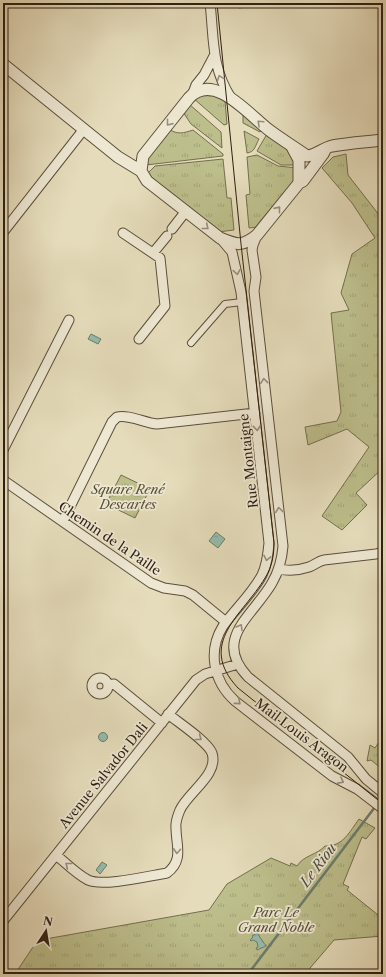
<svg xmlns="http://www.w3.org/2000/svg" width="386" height="977" font-family="'Libre Caslon Text',serif">
<defs>
<pattern id="park-tufts" width="24" height="20" patternUnits="userSpaceOnUse"><rect width="24" height="20" fill="#bcbe8b"/><path d="M3 7l-1-3M5 7V3M7 7l1-3M15 17l-1-3M17 17v-4M19 17l1-3" fill="none" stroke="#a2a377"/></pattern>
<pattern id="water-ripples" width="26" height="14" patternUnits="userSpaceOnUse"><rect width="26" height="14" fill="#96bcad"/><path d="M2 4q2-2 4 0t4 0M15 11q2-2 4 0t4 0" fill="none" stroke="#82a194"/></pattern>
</defs>
<rect width="100%" height="100%" fill="#e5dcbb"/>
<filter id="stains"><feTurbulence type="fractalNoise" baseFrequency=".005" numOctaves="4"/><feColorMatrix values="0 0 0 0 .2 0 0 0 0 .09 0 0 0 0 .02 0 0 0 .5 -.17"/></filter>
<radialGradient id="worn" r=".72"><stop offset=".6" stop-color="#630" stop-opacity="0"/><stop offset="1" stop-color="#630" stop-opacity=".3"/></radialGradient>
<!-- green -->
<path fill="#bcbe8b" stroke="#756e4e" d="M 239,3 L 254,3 L 255,6 L 239,8 Z"/>
<!-- park -->
<path fill="url(#park-tufts)" stroke="#756e4e" d="M 213,94 L 225,101 L 227,124 L 224,125 L 193,98 L 200,95 Z
M 189,104 L 221,132 L 222,148 L 191,124 L 183,112 Z
M 243,114 L 262,130 L 260,132 L 243,123 Z
M 169,129 C 177,135 184,133 193,130 L 223,154 L 223,156 L 146,165 L 146,160 Z
M 244,131 L 259,139 C 255,146 255,152 247,153 Z
M 267,134 L 288,150 L 296,165 L 281,165 L 257,151 Z
M 346,154 L 348,175 L 383,220 L 383,468 L 356,493 L 367,505 L 342,530 L 322,516 L 369,447 L 347,429 L 308,445 L 305,427 L 337,421 L 341,412 L 331,313 L 349,310 L 341,293 L 352,254 L 375,238 L 352,203 L 322,168 L 333,157 Z
M 257,155 L 278,166 L 297,168 L 295,181 L 258,227 L 249,228 L 246,195 L 250,194 L 247,157 Z
M 223,159 L 227,198 L 231,198 L 234,230 L 218,232 L 153,180 L 148,173 L 155,166 Z
M 121,475 L 150,489 L 135,518 L 106,504 Z
M 383,736 L 383,770 L 371,760 L 367,761 L 370,745 L 375,748 Z
M 359,819 L 375,828 L 366,839 L 362,837 L 343,884 L 349,887 L 347,890 L 383,919 L 383,936 L 334,940 L 305,974 L 15,974 L 35,944 L 51,938 L 209,910 L 227,884 L 271,858 L 290,866 L 291,863 L 297,866 C 304,855 317,855 325,846 C 343,847 350,831 359,819 Z"/>
<!-- water -->
<path fill="url(#water-ripples)" stroke="#6c7d6f" d="M 91,334 L 101,339 L 98,344 L 88,339 Z
M 216,532 L 225,539 L 218,548 L 209,541 Z
M98.5 737a4.5 4.5 0 1 1 9 0a4.5 4.5 0 1 1-9 0Z
M 102,862 L 107,865 L 100,874 L 96,870 Z
M 257,933 L 266,946 L 257,950 L 256,948 L 258,947 L 257,942 L 253,940 L 251,941 L 250,940 L 253,937 L 252,936 Z"/>
<g fill="none" stroke-linecap="round" stroke-linejoin="round">
<!-- stream -->
<path stroke="#6c7d6f" stroke-width="2.5" d="M 248,974 L 375,807"/>
<!-- pedestrian casing -->
<g stroke="#5c4e3c" stroke-width="8">
<path id="pedestrian" d="M 191,343 L 225,304 L 242,302"/>
</g>
<!-- minor casing -->
<g stroke="#5c4e3c" stroke-width="11">
<path id="minor" d="M 210,3 C 214,38 211,67 231,98
M 193,93 L 196,85 L 204,75 L 214,56
M 172,229 L 186,211
M 4,231 L 84,129
M 123,233 L 160,258 L 165,306 L 139,339
M 257,235 L 253,245 L 252,250 L 256,277 L 254,291 L 283,546 C 282,559 279,571 272,583 C 253,616 212,639 248,677 L 348,757 L 366,779 L 383,793
M 221,239 L 232,252 L 241,292 L 269,543 C 268,554 267,565 262,575 C 252,594 235,609 223,626 C 207,652 214,682 235,701 L 332,776 L 357,789 L 383,809
M 153,253 L 167,236
M 3,450 L 69,320
M 3,480 L 151,583 L 164,588 L 185,591 L 193,595 L 226,622
M 63,521 L 112,422 L 117,417 C 128,414 145,423 157,424 L 255,413
M 279,569 C 288,571 300,570 309,567 C 315,565 318,561 324,560 L 376,554 L 383,552
M92 686a8 8 0 1 1 16 0a8 8 0 1 1-16 0Z
M 108,685 L 114,684 L 162,723
M 56,855 C 66,863 76,874 88,880 C 103,887 148,876 167,873 C 184,860 176,845 176,828 C 175,822 178,815 180,810 C 188,792 219,775 212,753 C 207,741 179,723 168,714
M 3,921 L 196,680 L 205,674 L 238,664"/>
</g>
<!-- tertiary casing -->
<g stroke="#5c4e3c" stroke-width="13">
<path id="tertiary" d="M 3,64 L 118,157 L 141,171
M 292,147 L 299,160 L 299,183
M 325,150 L 323,154 L 303,181 L 299,183 L 257,235 C 242,247 237,245 220,238 L 147,181 L 141,171 L 143,156 L 189,98 C 214,71 249,115 269,130 C 281,139 294,147 307,156 C 317,155 323,148 332,146 C 349,143 366,142 383,140"/>
</g>
<!-- pedestrian -->
<use href="#pedestrian" stroke="#eee8d3" stroke-width="6"/>
<!-- minor -->
<use href="#minor" stroke="#eee8d3" stroke-width="9"/>
<!-- tertiary -->
<use href="#tertiary" stroke="#eee8d3" stroke-width="11"/>
<!-- tram -->
<path stroke="#2e1f12" stroke-width="1" d="M 217,3 L 241,244 L 274,543 C 274,555 272,567 265,578 C 243,615 196,643 238,688 L 383,804"/>
</g>
<!-- one-way arrows -->
<defs><path id="oneway-chevron" d="M-2-3.5L2.5 0L-2 3.5" fill="none" stroke-width="1.6" stroke-linecap="round" stroke-linejoin="round"/></defs>
<g stroke="#988e7c">
<use href="#oneway-chevron" transform="translate(220 78) rotate(-110)"/>
<use href="#oneway-chevron" transform="translate(169 123) rotate(129)"/>
<use href="#oneway-chevron" transform="translate(260 123) rotate(-137)"/>
<use href="#oneway-chevron" transform="translate(278 209) rotate(-51)"/>
<use href="#oneway-chevron" transform="translate(206 227) rotate(39)"/>
<use href="#oneway-chevron" transform="translate(237 272) rotate(81)"/>
<use href="#oneway-chevron" transform="translate(264 381) rotate(-96)"/>
<use href="#oneway-chevron" transform="translate(257 428) rotate(84)"/>
<use href="#oneway-chevron" transform="translate(279 510) rotate(-97)"/>
<use href="#oneway-chevron" transform="translate(267 558) rotate(102)"/>
<use href="#oneway-chevron" transform="translate(240 627) rotate(-59)"/>
<use href="#oneway-chevron" transform="translate(238 702) rotate(40)"/>
<use href="#oneway-chevron" transform="translate(199 738) rotate(38)"/>
<use href="#oneway-chevron" transform="translate(341 781) rotate(28)"/>
<use href="#oneway-chevron" transform="translate(177 851) rotate(94)"/>
<use href="#oneway-chevron" transform="translate(68 865) rotate(-141)"/>
</g>
<g text-anchor="middle" dominant-baseline="central" stroke-width="3.5" stroke-linejoin="round" paint-order="stroke">
<!-- street labels -->
<g font-size="13" fill="#2e1f12" stroke="#eee8d3">
<text transform="translate(248 461) rotate(-96)">Rue Montaigne</text>
<text transform="translate(110 538) rotate(34)">Chemin de la Paille</text>
<text transform="translate(302 735) rotate(37)">Mail Louis Aragon</text>
<text transform="translate(103 775) rotate(-51)">Avenue Salvador Dali</text>
</g>
<!-- park labels -->
<g font-size="13" font-style="italic" fill="#594f36" stroke="#eee8d3">
<text x="128" y="489">Square René<tspan x="128" dy="15">Descartes</tspan></text>
<text x="276" y="912">Parc Le<tspan x="276" dy="15">Grand Noble</tspan></text>
</g>
<!-- water labels -->
<g font-size="14" font-style="italic" fill="#4d4e40" stroke="#eee8d3">
<text transform="translate(318 865) rotate(-53)">Le Riou</text>
</g>
</g>
<!-- margin -->
<rect width="386" height="977" fill="none" stroke="#e5dcbb" stroke-width="16"/>
<rect x="4" y="4" width="378" height="969" fill="none" stroke="#2e1f12" stroke-width="2"/>
<rect x="8" y="8" width="370" height="961" fill="none" stroke="#2e1f12"/>
<!-- north arrow -->
<g transform="translate(46 931) rotate(12)" stroke="#eee8d3" stroke-width="3" paint-order="stroke">
<path d="M0-3L7 15L0 10L-7 15Z" fill="#2e1f12"/>
<text y="-6" font-size="11" font-weight="bold" text-anchor="middle" fill="#2e1f12">N</text>
</g>
<rect width="100%" height="100%" filter="url(#stains)"/>
<rect width="100%" height="100%" fill="url(#worn)"/>
</svg>
